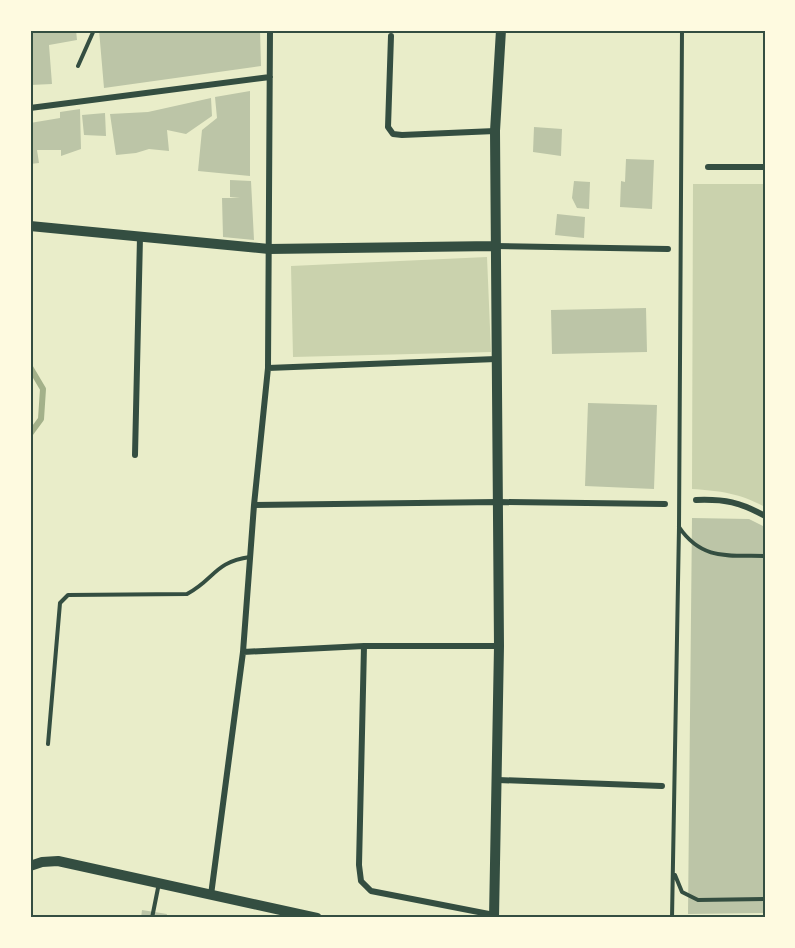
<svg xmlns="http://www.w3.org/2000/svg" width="795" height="948" font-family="Manrope,sans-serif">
<rect width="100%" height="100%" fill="#e9edc9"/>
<!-- green -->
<path fill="#cad2ad" d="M 693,184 L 765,184 L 765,507 C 739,493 721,491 692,489 Z
M 487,257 L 491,352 L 293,357 L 291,266 Z"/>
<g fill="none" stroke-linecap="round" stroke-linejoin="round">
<!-- stream -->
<path stroke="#a3b18a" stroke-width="6" d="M 30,367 L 43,389 L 41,419 L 30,434"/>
</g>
<!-- building -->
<path fill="#bcc5a7" d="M 31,30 L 76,30 L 77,40 L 49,45 L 52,84 L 30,85 Z
M 99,30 L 260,30 L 261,66 L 104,88 Z
M 250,91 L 250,176 L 198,171 L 202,130 L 217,118 L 215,97 Z
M 211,98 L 212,116 L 186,134 L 167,130 L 169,151 L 149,149 L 136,153 L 116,155 L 110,114 L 148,112 Z
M 80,109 L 81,149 L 61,156 L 61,150 L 37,150 L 39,163 L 30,164 L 30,123 L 60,118 L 60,112 Z
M 105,113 L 106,136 L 84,135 L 82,115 Z
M 534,127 L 562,129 L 561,156 L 533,152 Z
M 626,159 L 654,160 L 652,209 L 620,207 L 621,181 L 625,182 Z
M 230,180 L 251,181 L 254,240 L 223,237 L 222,198 L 240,198 L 230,197 Z
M 574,181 L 590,182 L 589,209 L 577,208 L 572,198 Z
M 557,214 L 585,217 L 584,238 L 555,235 Z
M 646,308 L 647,352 L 552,354 L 551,310 Z
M 588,403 L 657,405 L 654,489 L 585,486 Z
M 692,518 L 749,519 L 765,527 L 765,913 L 688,914 Z
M 142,910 L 167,914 L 166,918 L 141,918 Z"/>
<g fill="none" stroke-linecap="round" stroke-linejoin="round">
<!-- service -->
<path stroke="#344e41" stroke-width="4" d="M 78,66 L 94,30
M 679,527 C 702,561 729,555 765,556
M 48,744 L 60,603 L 68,595 L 187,594 C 215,579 214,562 250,557
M 675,875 L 682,892 L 698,900 L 765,899
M 152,918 L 159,883
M 672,918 L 679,527 L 682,30"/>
<!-- minor -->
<path stroke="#344e41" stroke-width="6" d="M 391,36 L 388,127 L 393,134 L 402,135 L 495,131
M 30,108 L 270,77
M 708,167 L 765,167
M 495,246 L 668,249
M 268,368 L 496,359
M 135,455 L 140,237
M 696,500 C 725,499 740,502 765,516
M 254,505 L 498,502 L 665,504
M 364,646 L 359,865 L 361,881 L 371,891 L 494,915
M 243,652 L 364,646 L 499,646
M 498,780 L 662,786
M 211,895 L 243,652 L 254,505 L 268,368 L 270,30"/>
<!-- tertiary -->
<path stroke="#344e41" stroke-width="10" d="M 30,226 L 269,249 L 495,246
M 30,866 L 42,862 L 58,861 L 317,918
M 494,918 L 499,646 L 495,131 L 501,30"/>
</g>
<!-- border -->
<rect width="795" height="948" fill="none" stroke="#fefae0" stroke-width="63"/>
<rect x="32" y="32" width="732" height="884" fill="none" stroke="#344e41" stroke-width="2"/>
</svg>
